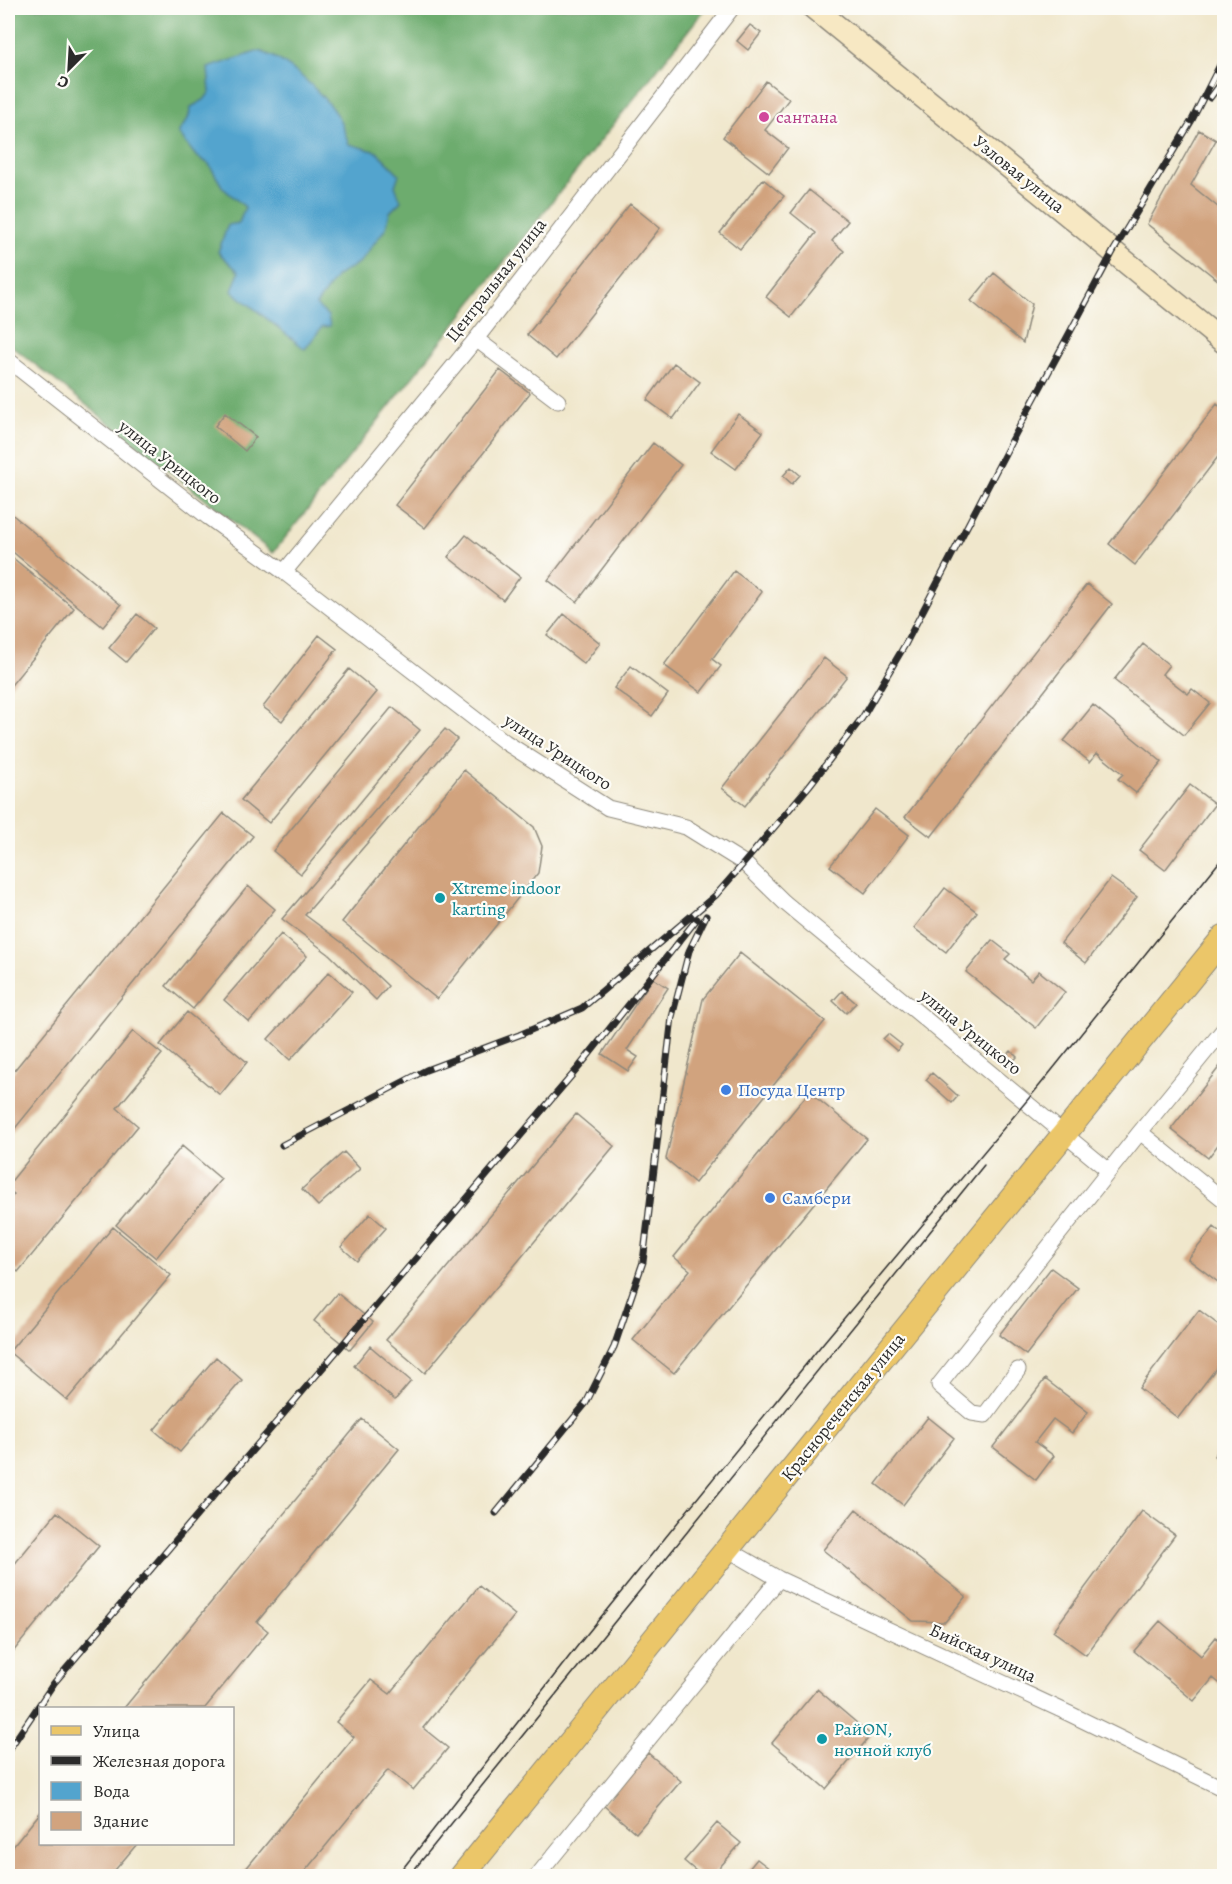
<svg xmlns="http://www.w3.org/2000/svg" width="1232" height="1884" font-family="Alegreya,serif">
<rect width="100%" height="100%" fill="#fdfcf7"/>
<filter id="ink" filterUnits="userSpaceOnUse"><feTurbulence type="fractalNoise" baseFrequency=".0167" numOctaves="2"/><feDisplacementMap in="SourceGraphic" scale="12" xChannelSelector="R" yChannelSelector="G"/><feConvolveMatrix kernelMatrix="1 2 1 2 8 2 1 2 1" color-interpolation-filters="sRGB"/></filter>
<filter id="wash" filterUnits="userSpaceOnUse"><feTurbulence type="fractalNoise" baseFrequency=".008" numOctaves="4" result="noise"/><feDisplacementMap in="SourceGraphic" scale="24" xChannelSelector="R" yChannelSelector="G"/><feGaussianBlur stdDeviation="1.35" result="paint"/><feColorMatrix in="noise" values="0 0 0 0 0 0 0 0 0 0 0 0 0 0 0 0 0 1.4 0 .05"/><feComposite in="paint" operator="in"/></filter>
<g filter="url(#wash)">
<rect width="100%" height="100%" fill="#f0e7cc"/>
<!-- forest -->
<path fill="#6dac6e" stroke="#4c6c4c" stroke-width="1.5" d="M 8,8 L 706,8 L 273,553 L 8,343 Z"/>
<!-- water -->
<path fill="#53a4ce" stroke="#3f687c" stroke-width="1.5" d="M 259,51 C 286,59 320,90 336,114 C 342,122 345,135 349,144 L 377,152 L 399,174 L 395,186 L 401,201 L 390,212 L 386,228 L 360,262 L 337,276 L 316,305 L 328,316 L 330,326 L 322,327 L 305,349 L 232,291 L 239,272 L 218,252 L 228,225 L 239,223 L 245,207 L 223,188 L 209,164 L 196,156 L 178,133 L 188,119 L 191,107 L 204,100 L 210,92 L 208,68 Z"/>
<g id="blocks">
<!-- building -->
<path fill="#d1a37e" d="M 750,25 L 761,33 L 748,50 L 737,41 Z
M 766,81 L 789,99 L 765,130 L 788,148 L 769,173 L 723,137 Z
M 1199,130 L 1216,140 L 1191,185 L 1224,212 L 1224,285 L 1147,224 Z
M 763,179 L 784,196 L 740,249 L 720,233 Z
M 809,190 L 848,221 L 832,241 L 844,251 L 791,317 L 766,297 L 816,233 L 791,213 Z
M 630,204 L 660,228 L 556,359 L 527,335 Z
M 994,273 L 1032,304 L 1023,343 L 971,301 Z
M 674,363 L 700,382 L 673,419 L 647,400 Z
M 500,370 L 530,393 L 425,528 L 395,505 Z
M 1217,404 L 1224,410 L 1224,449 L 1135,565 L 1109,544 Z
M 225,413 L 256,437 L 245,451 L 215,426 Z
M 738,414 L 763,432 L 736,469 L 711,451 Z
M 653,443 L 681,465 L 577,602 L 548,580 Z
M 791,467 L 800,475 L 792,484 L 783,476 Z
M 8,511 L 121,605 L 103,627 L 8,548 Z
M 466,535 L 520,577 L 503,600 L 448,557 Z
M 8,554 L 74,608 L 8,689 Z
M 734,571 L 762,592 L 712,659 L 721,666 L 701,692 L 664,665 Z
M 1087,584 L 1112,604 L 931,837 L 905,817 Z
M 137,614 L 154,628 L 126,662 L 109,648 Z
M 564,614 L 600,643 L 584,664 L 547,635 Z
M 319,635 L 337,649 L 282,721 L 263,707 Z
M 1143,644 L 1169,665 L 1162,674 L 1188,694 L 1192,689 L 1210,703 L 1184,735 L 1114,680 Z
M 824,658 L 847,676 L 745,806 L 722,788 Z
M 631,666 L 668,694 L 652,716 L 614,688 Z
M 349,669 L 377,692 L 269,823 L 241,800 Z
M 1093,705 L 1162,762 L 1136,793 L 1118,779 L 1123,774 L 1097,753 L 1090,762 L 1064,741 Z
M 392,707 L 420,730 L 301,874 L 273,851 Z
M 445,729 L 457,739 L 305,915 L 344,944 L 388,986 L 376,1000 L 330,955 L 282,919 Z
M 464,770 L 534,827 L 542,846 L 538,873 L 437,999 L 342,922 Z
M 1190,785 L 1215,804 L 1165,870 L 1139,850 Z
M 875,809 L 909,835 L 865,893 L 830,866 Z
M 224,813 L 253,836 L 8,1137 L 8,1078 Z
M 1111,878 L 1137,897 L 1086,963 L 1061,943 Z
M 248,886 L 275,909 L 193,1009 L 166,986 Z
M 945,888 L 977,912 L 946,952 L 914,928 Z
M 281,934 L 307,956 L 249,1022 L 224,1000 Z
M 992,940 L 1010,954 L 1005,959 L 1031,980 L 1039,971 L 1065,992 L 1036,1028 L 966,972 Z
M 740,953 L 825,1021 L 695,1183 L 666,1159 L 703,999 Z
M 329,972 L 352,992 L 290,1060 L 268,1039 Z
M 653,978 L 668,988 L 627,1050 L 638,1057 L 628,1071 L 602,1054 Z
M 842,991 L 856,1003 L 846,1013 L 833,1001 Z
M 187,1012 L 247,1062 L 220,1095 L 160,1045 Z
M 133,1031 L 162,1054 L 117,1108 L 138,1126 L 18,1272 L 8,1263 L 8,1202 L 14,1194 L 8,1189 L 8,1185 Z
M 888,1034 L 902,1045 L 897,1051 L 883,1039 Z
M 1011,1051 L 1017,1057 L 1009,1066 L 1003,1060 Z
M 1224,1061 L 1224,1113 L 1220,1118 L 1224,1122 L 1224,1137 L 1208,1158 L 1171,1129 Z
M 932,1073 L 958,1096 L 952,1103 L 926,1080 Z
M 809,1092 L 867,1139 L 674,1373 L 633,1340 L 690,1270 L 674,1257 Z
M 576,1114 L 614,1146 L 425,1373 L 386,1340 Z
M 182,1146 L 221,1179 L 156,1258 L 116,1225 Z
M 344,1152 L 360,1169 L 318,1206 L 302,1189 Z
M 370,1214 L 386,1228 L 357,1261 L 341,1247 Z
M 113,1227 L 171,1275 L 67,1400 L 9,1352 Z
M 1214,1227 L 1224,1235 L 1224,1274 L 1218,1282 L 1188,1259 Z
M 1051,1268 L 1078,1288 L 1026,1355 L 999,1335 Z
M 337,1293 L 373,1322 L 350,1350 L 314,1321 Z
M 1199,1310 L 1224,1329 L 1224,1358 L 1178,1418 L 1139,1388 Z
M 370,1346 L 411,1381 L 395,1400 L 354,1366 Z
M 216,1357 L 242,1380 L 180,1452 L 154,1430 Z
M 1045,1379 L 1088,1412 L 1072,1433 L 1053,1419 L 1035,1442 L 1054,1456 L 1036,1480 L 993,1447 Z
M 928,1417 L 954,1438 L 903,1505 L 876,1484 Z
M 362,1419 L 399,1449 L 257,1622 L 268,1631 L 205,1708 L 124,1708 Z
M 1224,1443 L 1224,1465 L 1214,1456 Z
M 856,1509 L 966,1596 L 945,1622 L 913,1621 L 823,1550 Z
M 1142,1511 L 1175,1535 L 1086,1655 L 1053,1631 Z
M 57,1512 L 99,1546 L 8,1658 L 8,1572 Z
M 479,1586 L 515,1615 L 423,1728 L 448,1748 L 413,1790 L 388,1770 L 301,1876 L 240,1876 L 354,1737 L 336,1722 L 371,1680 L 390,1694 Z
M 1160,1621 L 1201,1656 L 1216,1637 L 1224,1645 L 1224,1687 L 1213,1678 L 1194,1701 L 1134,1651 Z
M 817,1689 L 871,1735 L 826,1789 L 772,1743 Z
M 648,1753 L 681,1781 L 636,1833 L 603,1805 Z
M 40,1813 L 40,1844 L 137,1844 L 110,1876 L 8,1876 L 8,1853 Z
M 717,1823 L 741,1843 L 712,1876 L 702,1876 L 684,1861 Z
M 757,1859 L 779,1876 L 743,1876 Z"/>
</g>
</g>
<g filter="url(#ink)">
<use href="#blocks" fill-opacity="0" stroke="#8e897c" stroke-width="1.5"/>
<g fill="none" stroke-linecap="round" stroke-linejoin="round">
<!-- street casing -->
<g stroke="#8e897c" stroke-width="17">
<path id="street" d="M 476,339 L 558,401
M 8,360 L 208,517 L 284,572 L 505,742 L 608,808 L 686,827 L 744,863 L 784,902 L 1109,1171 L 1140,1132 L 1224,1200
M 284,572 L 476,339 L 732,8
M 1140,1132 L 1224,1029
M 1018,1370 L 985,1415 L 972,1413 L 939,1385 L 1109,1171
M 727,1549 L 779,1579 L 1070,1714 L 1224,1789
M 537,1876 L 779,1579"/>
</g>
<!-- secondary casing -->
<g stroke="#8e897c" stroke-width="25">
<path id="secondary" d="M 814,8 L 1224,342"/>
</g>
<!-- primary casing -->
<g stroke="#8e897c" stroke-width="26">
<path id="primary" d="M 462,1876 L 1224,937"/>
</g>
<!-- street -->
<use href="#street" stroke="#fff" stroke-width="15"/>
<!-- secondary -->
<use href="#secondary" stroke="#f7e8c3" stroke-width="22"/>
<!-- primary -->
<use href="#primary" stroke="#ebc669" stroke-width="24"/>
<!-- tram -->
<path stroke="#2b2b2b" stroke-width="1.5" d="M 397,1876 L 579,1644 L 824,1342 L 1040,1085 L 1224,856
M 409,1876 L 984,1165"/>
<!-- rail casing -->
<g stroke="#2b2b2b" stroke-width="7">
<path id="rail" d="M 1210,98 L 1224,79
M 282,1145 L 426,1070 L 519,1035 L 582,1008 L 716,895 L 744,863 L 809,786 L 862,718 L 906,643 L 1009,446 L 1114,250 L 1192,120 L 1224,57
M 496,1513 L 586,1403 L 614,1347 L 643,1262 L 672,1017 L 689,951 L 706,916
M 8,1751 L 54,1683 L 579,1067 L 697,919"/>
</g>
<!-- rail -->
<use href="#rail" stroke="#fdfcf7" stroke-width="4.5" stroke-dasharray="14" stroke-linecap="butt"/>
</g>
</g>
<!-- markers -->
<circle fill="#d1479c" stroke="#fdfcf7" stroke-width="2" cx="764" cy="117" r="6"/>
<g fill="#0f9aa8" stroke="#fdfcf7" stroke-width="2">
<circle cx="440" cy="898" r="6"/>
<circle cx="822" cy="1739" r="6"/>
</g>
<g fill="#3f7fe0" stroke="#fdfcf7" stroke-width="2">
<circle cx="726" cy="1090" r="6"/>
<circle cx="770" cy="1198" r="6"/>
</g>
<g text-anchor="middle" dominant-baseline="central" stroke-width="4.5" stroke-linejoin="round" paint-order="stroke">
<!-- hotel labels -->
<g font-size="18" fill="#b23c85" stroke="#fdfcf7" text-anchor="start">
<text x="776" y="117">сантана</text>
</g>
<!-- street labels -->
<g font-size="18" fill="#2b2b2b" stroke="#fdfcf7">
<text transform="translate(1019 174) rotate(39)">Узловая улица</text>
<text transform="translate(496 280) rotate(-52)">Центральная улица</text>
<text transform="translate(170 462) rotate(38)">улица Урицкого</text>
<text transform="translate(558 752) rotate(33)">улица Урицкого</text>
<text transform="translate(971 1032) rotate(39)">улица Урицкого</text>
<text transform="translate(843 1407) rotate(-51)">Краснореченская улица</text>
<text transform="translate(983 1653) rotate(25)">Бийская улица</text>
</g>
<!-- culture labels -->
<g font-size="18" fill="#0d838f" stroke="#fdfcf7" text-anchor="start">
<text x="452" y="888">Xtreme indoor<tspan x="452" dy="21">karting</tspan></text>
<text x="834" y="1729">РайON,<tspan x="834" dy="21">ночной клуб</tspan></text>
</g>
<!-- shop labels -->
<g font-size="18" fill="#366cbe" stroke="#fdfcf7" text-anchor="start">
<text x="738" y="1090">Посуда Центр</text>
<text x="782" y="1198">Самбери</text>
</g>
</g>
<!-- margin -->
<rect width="1232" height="1884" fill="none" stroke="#fdfcf7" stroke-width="30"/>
<!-- legend -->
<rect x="39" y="1707" width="195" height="138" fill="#fdfcf7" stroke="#a9a8a5" stroke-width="1.5"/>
<rect x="51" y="1726" width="30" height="9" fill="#ebc669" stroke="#a9a8a5" stroke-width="1.5"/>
<text x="93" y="1737" font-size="18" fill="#2b2b2b">Улица</text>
<rect x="51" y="1756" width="30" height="9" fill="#2b2b2b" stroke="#a9a8a5" stroke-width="1.5"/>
<text x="93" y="1767" font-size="18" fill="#2b2b2b">Железная дорога</text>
<rect x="51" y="1782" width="30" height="18" fill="#53a4ce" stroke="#a9a8a5" stroke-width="1.5"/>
<text x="93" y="1797" font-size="18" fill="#2b2b2b">Вода</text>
<rect x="51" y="1812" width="30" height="18" fill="#d1a37e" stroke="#a9a8a5" stroke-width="1.5"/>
<text x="93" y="1827" font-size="18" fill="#2b2b2b">Здание</text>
<!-- north arrow -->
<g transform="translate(69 69) rotate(204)" stroke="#fdfcf7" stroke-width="4.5" paint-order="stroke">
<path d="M0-4.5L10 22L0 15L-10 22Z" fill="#2b2b2b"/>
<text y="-9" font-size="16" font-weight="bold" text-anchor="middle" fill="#2b2b2b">С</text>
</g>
</svg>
